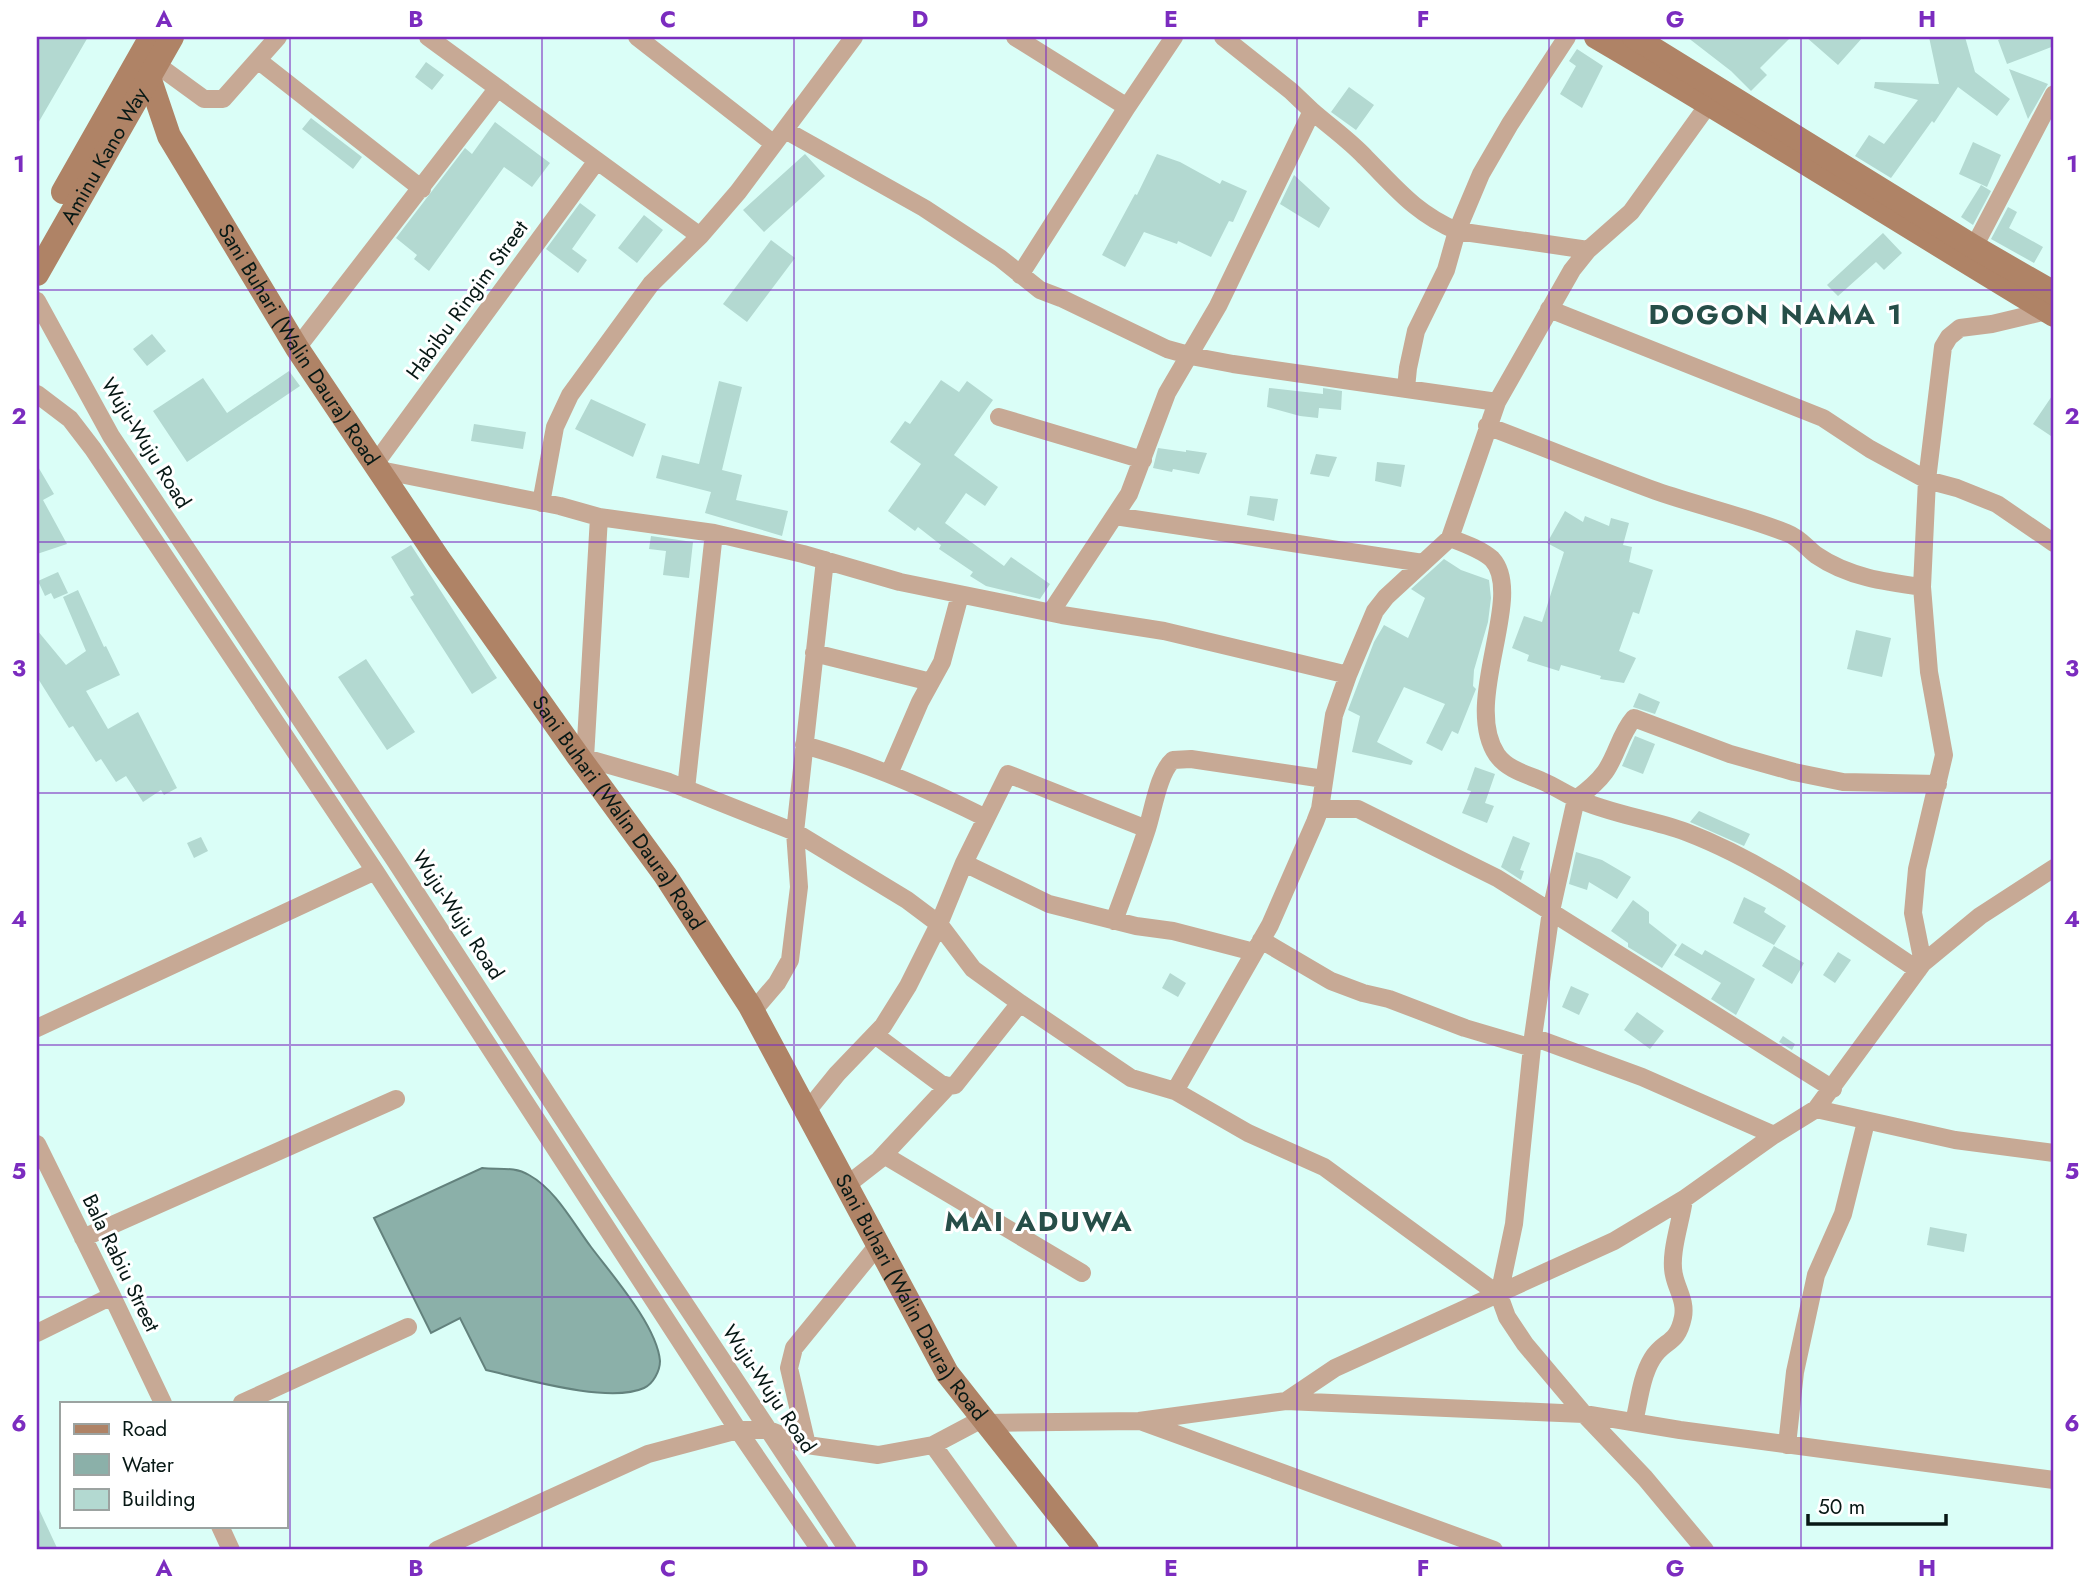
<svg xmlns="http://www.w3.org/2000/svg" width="2091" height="1587" font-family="Jost,sans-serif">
<rect width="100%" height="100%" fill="#dafef7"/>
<!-- water -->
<path fill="#8bb0a9" stroke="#63827d" stroke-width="2" d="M 482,1168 C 498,1170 514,1166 529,1175 C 556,1190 573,1223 591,1247 C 612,1275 657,1326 660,1361 C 660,1371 653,1384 644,1388 C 609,1404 525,1379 486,1370 L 460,1318 L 431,1333 L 374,1218 Z"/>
<!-- building -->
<path fill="#b3d9d1" d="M 37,37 L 88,37 L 37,125 Z
M 1687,37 L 1791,37 L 1760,68 L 1767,75 L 1751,91 L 1731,71 Z
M 1806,37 L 1863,37 L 1838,65 Z
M 1929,37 L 1965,37 L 1975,72 L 2010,99 L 1997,116 L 1958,87 L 1934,123 L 1932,121 L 1891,178 L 1855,156 L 1869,135 L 1884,144 L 1918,100 L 1874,88 L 1875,82 L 1939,84 Z
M 2006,37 L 2054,37 L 2054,46 L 2007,64 L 1998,40 Z
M 1577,49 L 1603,66 L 1582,108 L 1560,94 L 1576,66 L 1569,61 Z
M 426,62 L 444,75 L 432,90 L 415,77 Z
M 2009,69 L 2048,84 L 2028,119 Z
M 1349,87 L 1374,105 L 1356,130 L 1331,112 Z
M 311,118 L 362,157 L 353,169 L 302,129 Z
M 495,122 L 550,163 L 532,187 L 504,167 L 429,271 L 414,259 L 417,255 L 396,238 L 465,148 L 472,154 Z
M 1973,142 L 2001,155 L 1987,187 L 1959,174 Z
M 805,154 L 825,176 L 764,232 L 743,210 Z
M 1157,154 L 1180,162 L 1220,184 L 1222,180 L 1247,191 L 1233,222 L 1229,221 L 1211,257 L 1178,241 L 1177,244 L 1144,232 L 1125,267 L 1102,255 L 1135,194 L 1137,195 Z
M 1294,175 L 1330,208 L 1319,228 L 1280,204 Z
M 1981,185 L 1991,191 L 1973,225 L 1961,217 Z
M 580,203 L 596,215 L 572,249 L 587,260 L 578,273 L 546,249 Z
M 2008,207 L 2017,212 L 2009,228 L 2043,247 L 2034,263 L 1991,239 Z
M 644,215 L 663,230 L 637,263 L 618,248 Z
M 1883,233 L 1902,253 L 1884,270 L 1876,262 L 1838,296 L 1827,285 Z
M 771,240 L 795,258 L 747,322 L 723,304 Z
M 152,334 L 166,351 L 147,366 L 133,349 Z
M 289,371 L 300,386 L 187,462 L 153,411 L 203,378 L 227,413 Z
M 941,380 L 959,392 L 967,381 L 993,400 L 954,455 L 998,487 L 985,506 L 966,493 L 945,523 L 1004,566 L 1011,557 L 1050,584 L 1040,599 L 986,586 L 970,576 L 973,572 L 939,549 L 941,545 L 918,527 L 915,531 L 888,511 L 921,464 L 890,442 L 905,421 L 910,424 Z
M 719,381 L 742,387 L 722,470 L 742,475 L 736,500 L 788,511 L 782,536 L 705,513 L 711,492 L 656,478 L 662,455 L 699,464 Z
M 1269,388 L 1323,394 L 1323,388 L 1342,391 L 1341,410 L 1319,408 L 1318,418 L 1300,416 L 1267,407 Z
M 2054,393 L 2054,438 L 2033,424 Z
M 591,399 L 646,424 L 633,457 L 575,429 Z
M 474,424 L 526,432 L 523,449 L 471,441 Z
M 1158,448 L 1186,452 L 1186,450 L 1207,453 L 1199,474 L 1173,469 L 1172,472 L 1153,468 Z
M 1316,454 L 1337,457 L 1329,477 L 1310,474 Z
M 1377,462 L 1405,465 L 1401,487 L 1375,481 Z
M 37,465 L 54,494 L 43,500 L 67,544 L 37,554 Z
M 1250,496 L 1278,499 L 1274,521 L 1247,515 Z
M 1565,511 L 1583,522 L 1585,516 L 1609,526 L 1611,518 L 1629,523 L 1623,545 L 1632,547 L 1629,562 L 1653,570 L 1639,614 L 1633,612 L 1619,651 L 1636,658 L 1624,683 L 1600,679 L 1601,676 L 1561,665 L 1559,671 L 1527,661 L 1529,655 L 1512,648 L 1524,616 L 1542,622 L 1564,552 L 1547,543 Z
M 651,536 L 693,542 L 689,578 L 663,575 L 666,551 L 649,549 Z
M 411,545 L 497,678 L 472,694 L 410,597 L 414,595 L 391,557 Z
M 1444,559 L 1461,570 L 1489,580 L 1491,598 L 1488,622 L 1474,670 L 1473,686 L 1476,689 L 1458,734 L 1452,731 L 1442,751 L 1426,743 L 1445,704 L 1404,687 L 1377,742 L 1413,761 L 1411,765 L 1352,752 L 1360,716 L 1348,710 L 1374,642 L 1384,625 L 1408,638 L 1425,598 L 1411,589 Z
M 58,572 L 68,593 L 54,599 L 51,593 L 45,596 L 38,581 Z
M 78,590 L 104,647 L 106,646 L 120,675 L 86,691 L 108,729 L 138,712 L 177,788 L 164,795 L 161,790 L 143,802 L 126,776 L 116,782 L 101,759 L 96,762 L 73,726 L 69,728 L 37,677 L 37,630 L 66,665 L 86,651 L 63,597 Z
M 1856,630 L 1891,638 L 1882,677 L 1847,669 Z
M 366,659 L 415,732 L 387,750 L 338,677 Z
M 1639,693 L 1660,702 L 1655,714 L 1633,707 Z
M 1635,736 L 1655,744 L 1643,774 L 1622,766 Z
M 1475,767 L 1495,774 L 1485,803 L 1494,806 L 1487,823 L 1462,813 L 1471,791 L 1467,790 Z
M 1699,811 L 1750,834 L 1744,846 L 1690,822 Z
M 1513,836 L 1530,843 L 1520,870 L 1524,871 L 1521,880 L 1501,867 Z
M 201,837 L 208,851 L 194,858 L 187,843 Z
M 1576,852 L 1602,860 L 1631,877 L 1617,899 L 1589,882 L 1587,890 L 1569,884 Z
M 1744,897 L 1766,908 L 1764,912 L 1786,926 L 1774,945 L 1733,923 Z
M 1633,900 L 1649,912 L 1649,923 L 1677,945 L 1662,968 L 1628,947 L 1628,943 L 1611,931 Z
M 1682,943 L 1702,955 L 1705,950 L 1755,979 L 1736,1015 L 1711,999 L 1721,983 L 1674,955 Z
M 1774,946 L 1804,963 L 1792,984 L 1762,966 Z
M 1838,952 L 1851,960 L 1835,983 L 1823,975 Z
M 1170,973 L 1186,983 L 1178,997 L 1162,988 Z
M 1571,986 L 1589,994 L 1579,1015 L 1562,1007 Z
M 1637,1012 L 1664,1031 L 1650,1049 L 1624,1030 Z
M 1783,1036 L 1795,1044 L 1792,1050 L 1779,1042 Z
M 1930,1227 L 1967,1234 L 1964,1252 L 1927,1245 Z
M 37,1505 L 58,1550 L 37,1550 Z"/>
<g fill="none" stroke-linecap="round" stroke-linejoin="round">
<!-- street -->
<path stroke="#c7a995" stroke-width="18" d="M 428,37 L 700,236
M 637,37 L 774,144
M 1015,37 L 1127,107
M 1567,37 L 1510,124 L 1481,174 L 1457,231 L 1588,250
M 259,61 L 422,189
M 156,64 L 204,99 L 223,99 L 278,37
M 1312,111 C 1329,126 1349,140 1365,157 C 1396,188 1415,213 1457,231 L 1446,270 L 1416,331 L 1408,368 L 1406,388
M 785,130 L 924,208 L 1000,258 L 1040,290 L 1061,298 L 1167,349 L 1196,357 L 1233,364 L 1497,402
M 1974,247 L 2054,94
M 1020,275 L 1127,107 L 1174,37
M 37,301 L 111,436 L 394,859 L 604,1182 L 848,1550
M 1549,309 L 1823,418 L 1870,449 L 1927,480 L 1957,488 L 1997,504 L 2054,543
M 297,348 L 497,89
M 37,394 L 70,419 L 93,449 L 375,871 L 738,1430 L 820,1550
M 999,417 L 1143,460
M 1487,426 C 1543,447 1599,470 1656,491 C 1699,506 1744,516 1787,533 C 1800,538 1806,547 1816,555 C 1848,577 1885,582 1922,587
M 375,464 L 596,162
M 380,470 L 560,506 L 599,517 L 714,533 L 803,554 L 900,582 L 1062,615 L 1164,631 L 1348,675
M 541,503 L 555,427 L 570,395 L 651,284 L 700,236 L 738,192 L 854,37
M 1115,516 L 1423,563
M 1450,538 C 1463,543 1481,549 1492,559 C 1526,596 1461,702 1497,755 C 1508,770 1526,774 1542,781 C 1554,786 1564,793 1575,798 C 1610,814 1650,819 1686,832 C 1770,864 1844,921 1918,970
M 1051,612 L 1129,494 L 1167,393 L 1218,306 L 1312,111 L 1291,91 L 1223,37
M 814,653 L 931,682
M 804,745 C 868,763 928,789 986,818
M 578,756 L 669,782 L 795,832 L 907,900 L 939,924 L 973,969 L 1020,1003 L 1131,1078 L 1175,1091 L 1248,1133 L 1324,1167 L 1499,1295
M 585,758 L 599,517
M 889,774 L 920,702 L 942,662 L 960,595
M 686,789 L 714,533
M 1320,809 L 1358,809 L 1497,878 L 1833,1089
M 964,863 L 1049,904 L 1136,926 L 1173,931 L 1254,952
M 1114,921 C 1125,891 1136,862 1146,832 C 1153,812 1158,773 1173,760 L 1191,759 L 1324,779
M 1261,940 L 1331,981 L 1363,993 L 1389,999 L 1465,1028 L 1532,1048
M 1923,963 L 1913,913 L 1917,869 L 1944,755 L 1929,672 L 1922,587 L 1927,480 L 1943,347 L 1949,337 L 1960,328 L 1992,324 L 2047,311
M 753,1011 L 777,983 L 790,960 L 799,887 L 795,832 L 825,560
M 37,1028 L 375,871
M 875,1035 L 941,1084 L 948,1086 L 955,1085 L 1020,1003
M 1533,1037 L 1642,1077 L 1774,1135
M 1175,1091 L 1270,925 L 1315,822 L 1320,809 L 1334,715 L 1348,675 L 1375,611 L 1386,597 L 1450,538 L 1497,402 L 1572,270 L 1588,250 L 1631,212 L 1708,105
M 1816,1109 L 1955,1140 L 2054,1153
M 807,1111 L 837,1074 L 883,1026 L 908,986 L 939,924 L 964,863 L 1008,774 L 1147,829
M 37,1144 L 112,1296 L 163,1403
M 884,1155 L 1082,1273
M 847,1185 L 879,1160 L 948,1086
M 83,1238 L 396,1099
M 37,1333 L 112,1296
M 1286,1401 L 1335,1368 L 1614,1241 L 1684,1199 L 1774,1135 L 1816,1109 L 1923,963 L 1980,916 L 2054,868
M 242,1403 L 408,1327
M 1143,1422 L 1494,1550
M 1634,1422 C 1639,1402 1641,1377 1652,1359 C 1664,1339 1677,1346 1683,1317 C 1686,1301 1677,1290 1674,1275 C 1669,1254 1681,1222 1684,1199
M 987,1423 L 1139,1421 L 1286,1401 L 1584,1414 L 1680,1430 L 2054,1480
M 807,1445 L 789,1368 L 794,1348 L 878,1245
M 933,1445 L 1009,1550
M 1787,1445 L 1795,1372 L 1816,1275 L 1843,1214 L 1866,1122
M 220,1526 L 231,1550
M 437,1550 L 648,1454 L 738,1430 L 769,1430 L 807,1445 L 878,1455 L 933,1445 L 984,1418
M 1705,1550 L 1645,1478 L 1584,1414 L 1525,1344 L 1507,1317 L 1499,1295 L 1514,1224 L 1533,1037 L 1551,911 L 1576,799 C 1587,791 1597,783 1605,772 C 1617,755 1620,734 1634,718 L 1730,754 L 1794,772 L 1843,782 L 1938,784"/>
<!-- secondary -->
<g stroke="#af8366" stroke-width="24">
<path d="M 1596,37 C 1750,127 1901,223 2054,315"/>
<path d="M 1634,37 L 1974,247 L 2054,293"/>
<path id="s1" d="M 149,77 L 169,136 L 297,348 L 438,558 L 578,756 L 665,875 L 750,1006 L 947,1373 L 1087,1550"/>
<path d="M 63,192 L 151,37"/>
<path id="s2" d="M 37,274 L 172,37"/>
</g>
</g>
<!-- grid -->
<path fill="none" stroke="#7b2cbf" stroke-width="2" stroke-opacity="0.55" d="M 290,37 L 290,1550M 542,37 L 542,1550M 794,37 L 794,1550M 1046,37 L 1046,1550M 1297,37 L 1297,1550M 1549,37 L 1549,1550M 1801,37 L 1801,1550M 37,290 L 2054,290M 37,542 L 2054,542M 37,793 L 2054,793M 37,1045 L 2054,1045M 37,1297 L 2054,1297"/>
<g text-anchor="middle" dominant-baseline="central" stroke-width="6" stroke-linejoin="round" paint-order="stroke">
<!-- street labels -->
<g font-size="21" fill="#071815" stroke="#fff">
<text stroke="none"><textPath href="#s2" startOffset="136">Aminu Kano Way</textPath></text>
<text transform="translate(467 300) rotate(-54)">Habibu Ringim Street</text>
<text stroke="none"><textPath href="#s1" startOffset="308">Sani Buhari (Walin Daura) Road</textPath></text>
<text transform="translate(146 443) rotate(58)">Wuju-Wuju Road</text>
<text stroke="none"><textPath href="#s1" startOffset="875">Sani Buhari (Walin Daura) Road</textPath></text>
<text transform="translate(458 915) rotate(57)">Wuju-Wuju Road</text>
<text transform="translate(121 1263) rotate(64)">Bala Rabiu Street</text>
<text stroke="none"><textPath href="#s1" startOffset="1442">Sani Buhari (Walin Daura) Road</textPath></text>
<text transform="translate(769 1389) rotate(56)">Wuju-Wuju Road</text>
</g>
<!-- district labels -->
<g font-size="28" font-weight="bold" letter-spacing="2" fill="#264e48" stroke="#fff">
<text x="1776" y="314">DOGON NAMA 1</text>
<text x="1039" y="1221">MAI ADUWA</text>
</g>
</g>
<!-- border -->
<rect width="2091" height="1587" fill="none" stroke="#ffffff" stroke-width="77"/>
<!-- legend -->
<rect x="60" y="1402" width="228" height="126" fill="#ffffff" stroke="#9ca3a1" stroke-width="2"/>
<rect x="74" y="1424" width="35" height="10" fill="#af8366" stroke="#9ca3a1" stroke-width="2"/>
<text x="122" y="1436" font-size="21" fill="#071815">Road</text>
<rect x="74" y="1454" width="35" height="21" fill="#8bb0a9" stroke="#9ca3a1" stroke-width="2"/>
<text x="122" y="1472" font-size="21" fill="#071815">Water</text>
<rect x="74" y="1489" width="35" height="21" fill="#b3d9d1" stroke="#9ca3a1" stroke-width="2"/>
<text x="122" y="1506" font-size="21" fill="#071815">Building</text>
<!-- scale -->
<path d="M1808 1514v10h138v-10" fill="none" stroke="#071815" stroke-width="3.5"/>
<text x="1818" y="1514" font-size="21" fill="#071815" stroke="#ffffff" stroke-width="5" paint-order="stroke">50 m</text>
<rect x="38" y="38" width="2014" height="1510" fill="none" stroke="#7b2cbf" stroke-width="2.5"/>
<g font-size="23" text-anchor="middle" font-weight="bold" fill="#7b2cbf">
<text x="164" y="27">A</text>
<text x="416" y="27">B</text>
<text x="668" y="27">C</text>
<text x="920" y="27">D</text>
<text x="1171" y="27">E</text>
<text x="1423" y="27">F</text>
<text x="1675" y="27">G</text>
<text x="1927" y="27">H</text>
<text x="19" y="172">1</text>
<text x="2072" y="172">1</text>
<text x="19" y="424">2</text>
<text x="2072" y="424">2</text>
<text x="19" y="676">3</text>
<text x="2072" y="676">3</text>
<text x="19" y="927">4</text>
<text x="2072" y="927">4</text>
<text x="19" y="1179">5</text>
<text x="2072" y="1179">5</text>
<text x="19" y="1431">6</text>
<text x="2072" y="1431">6</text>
<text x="164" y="1576">A</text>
<text x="416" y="1576">B</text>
<text x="668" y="1576">C</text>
<text x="920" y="1576">D</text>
<text x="1171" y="1576">E</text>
<text x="1423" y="1576">F</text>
<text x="1675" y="1576">G</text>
<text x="1927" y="1576">H</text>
</g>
</svg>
